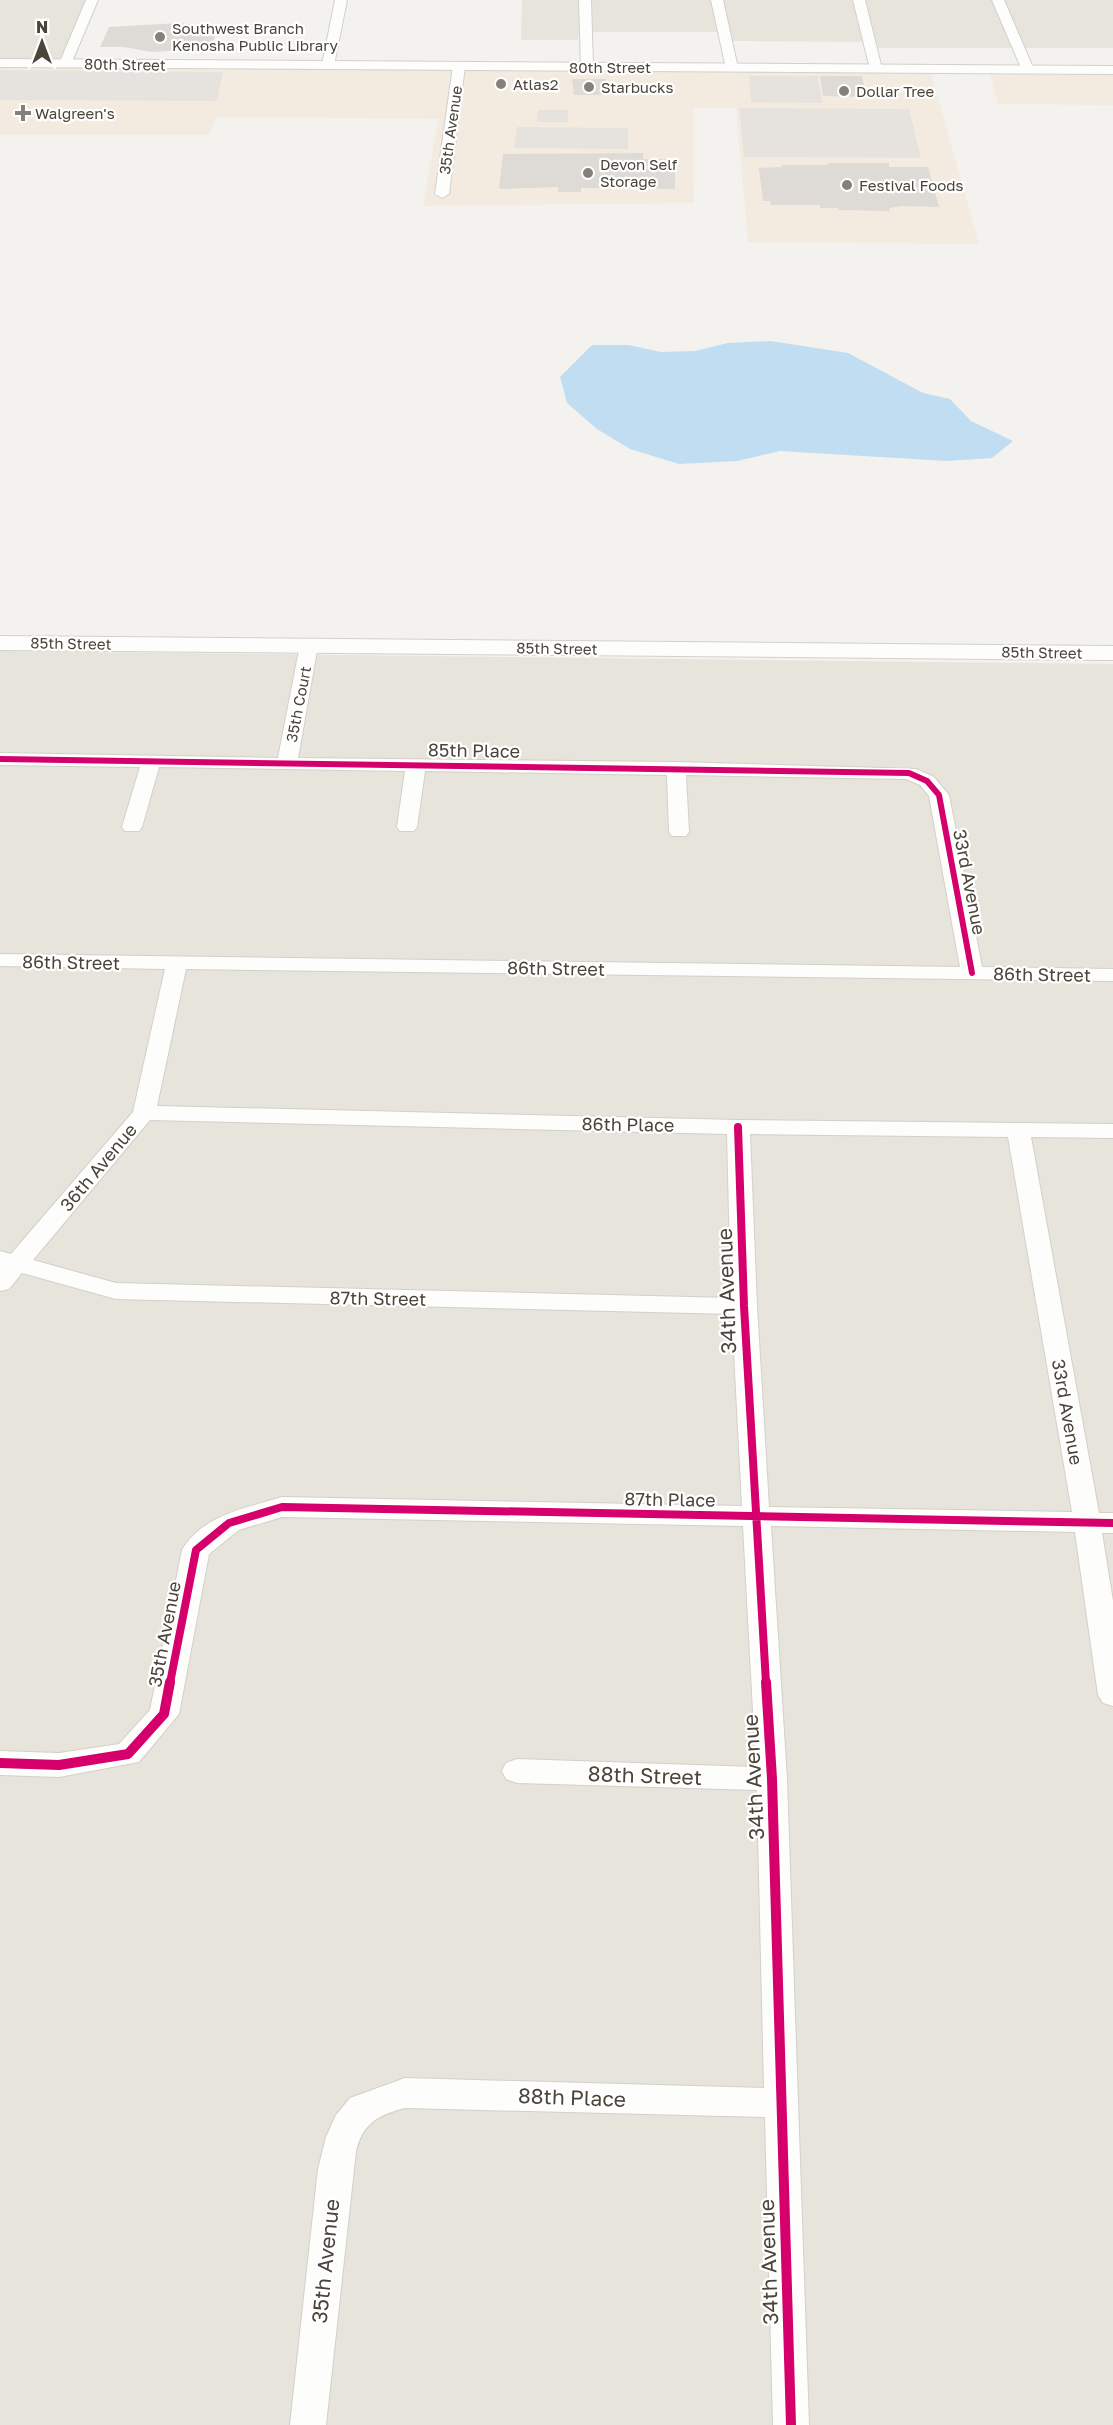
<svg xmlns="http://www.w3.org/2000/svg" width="1113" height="2425" font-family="'Golos Text',sans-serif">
<rect width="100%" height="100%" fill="#f4f2ee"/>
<!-- residential -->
<path fill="#e7e4dc" d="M 0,0 L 87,0 L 62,58 L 57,59 L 0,58 Z
M 522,0 L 1113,0 L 1113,48 L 878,48 L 876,42 L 733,41 L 730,32 L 579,32 L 578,40 L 521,40 Z
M 0,651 L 1113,664 L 1113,2425 L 0,2425 Z"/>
<!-- commercial -->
<path fill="#f3ebdf" d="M 0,67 L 931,73 L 979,244 L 748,242 L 736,108 L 693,108 L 694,203 L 423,206 L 438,119 L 216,117 L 209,135 L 0,135 Z
M 990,75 L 1113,75 L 1113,105 L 998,104 Z"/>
<!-- parking -->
<path fill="#e6e3df" d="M 0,70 L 223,72 L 217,101 L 0,100 Z
M 749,76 L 818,76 L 822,103 L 751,102 Z
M 739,108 L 909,109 L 921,158 L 744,157 Z
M 538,110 L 568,110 L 568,122 L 537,122 Z
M 517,127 L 628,128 L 628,149 L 514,148 Z"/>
<!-- water -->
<path fill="#c0ddf1" d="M 771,341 L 848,353 L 923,393 L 950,399 L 971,421 L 1013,441 L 992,458 L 946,461 L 780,451 L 737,461 L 679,464 L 630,449 L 597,429 L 567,403 L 560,377 L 592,345 L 629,345 L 661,352 L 695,351 L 728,343 Z"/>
<!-- building -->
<path fill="#dedbd6" d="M 179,23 L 218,27 L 211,48 L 152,52 L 124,47 L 100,47 L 109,27 Z
M 820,76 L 862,76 L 866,97 L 823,96 Z
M 572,79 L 606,79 L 605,95 L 574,95 Z
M 643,153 L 643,159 L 675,159 L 675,189 L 581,188 L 581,192 L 558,192 L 558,187 L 499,189 L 503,154 Z
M 828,163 L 889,163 L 889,167 L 928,167 L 939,207 L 901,206 L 889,208 L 890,211 L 839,210 L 838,208 L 820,208 L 820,205 L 771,205 L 770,201 L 763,201 L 759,168 L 782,167 L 782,165 L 829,165 Z"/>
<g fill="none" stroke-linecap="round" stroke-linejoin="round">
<!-- minor casing -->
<g stroke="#d2d0cb" stroke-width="2">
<path id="minor" d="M 86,0 L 98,0 L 71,64 L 61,66 L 59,64 Z
M 335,0 L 347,0 L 334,65 L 328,69 L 322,65 Z
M 579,0 L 591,0 L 593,67 L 587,71 L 581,67 Z
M 711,0 L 723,0 L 738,68 L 736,70 L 726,68 Z
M 853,0 L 865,0 L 882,69 L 880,71 L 870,69 Z
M 992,0 L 1004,0 L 1034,70 L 1032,72 L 1022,70 Z
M 459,62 L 465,66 L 449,194 L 442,198 L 435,194 L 453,66 Z
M 309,640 L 318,645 L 298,758 L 676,762 L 916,769 L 934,777 L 949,795 L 982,967 L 1113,969 L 1113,981 L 186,969 L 157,1106 L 738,1120 L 1113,1124 L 1113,1138 L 1031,1137 L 1099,1513 L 1113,1513 L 1113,1533 L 1102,1533 L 1113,1601 L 1113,1706 L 1103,1703 L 1098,1695 L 1075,1532 L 771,1526 L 787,1779 L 809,2425 L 773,2425 L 765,2117 L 405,2108 C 378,2115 363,2123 356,2151 L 326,2425 L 290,2425 L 318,2169 L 326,2137 L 336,2115 L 350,2098 L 405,2078 L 764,2088 L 757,1790 L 517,1783 L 506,1779 L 502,1771 L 506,1763 L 517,1759 L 756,1767 L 743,1526 L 282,1517 L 239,1530 L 209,1554 L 179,1714 L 139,1762 L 59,1777 L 0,1775 L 0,1751 L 59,1753 L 119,1744 L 150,1710 L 182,1550 C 202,1515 247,1508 282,1497 L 742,1506 L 732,1314 L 116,1299 L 22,1273 L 9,1289 L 0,1291 L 0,1251 L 11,1254 L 133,1112 L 165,969 L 0,966 L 0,954 L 960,967 L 929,796 L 920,785 L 906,779 L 686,775 L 689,832 L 686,836 L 672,836 L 669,832 L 667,775 L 425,771 L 417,827 L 414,831 L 400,831 L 397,827 L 405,771 L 159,767 L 142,827 L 139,831 L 125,831 L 122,827 L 140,767 L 0,765 L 0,753 L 278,758 L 300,645 ZM 150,1120 L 727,1134 L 731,1298 L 116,1283 L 33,1260 ZM 750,1134 L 1008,1137 L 1072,1512 L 769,1507 L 757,1306 Z"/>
</g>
<!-- tertiary casing -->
<g stroke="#d2d0cb" stroke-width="2">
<path id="tertiary" d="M 0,59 L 1113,66 L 1113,74 L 0,67 Z
M 0,636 L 1113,646 L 1113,660 L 0,650 Z"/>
</g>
<!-- minor -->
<use href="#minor" fill="#fdfdfc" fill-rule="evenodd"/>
<!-- tertiary -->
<use href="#tertiary" fill="#fdfdfc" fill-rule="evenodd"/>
<!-- cycleway-far2 casing -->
<g stroke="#fff" stroke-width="9">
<path id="cycleway-far2" d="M 0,759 L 909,773 L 927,781 L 939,795 L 972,973"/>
</g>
<!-- cycleway-far1 casing -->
<g stroke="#fff" stroke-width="12">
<path id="cycleway-far1" d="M 738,1127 L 744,1306 L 766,1683
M 170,1683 L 196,1550 L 229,1523 L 282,1507 L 1113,1523"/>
</g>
<!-- cycleway casing -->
<g stroke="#fff" stroke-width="14">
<path id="cycleway" d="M 766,1682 L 772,1779 L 791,2425
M 0,1763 L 59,1765 L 128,1754 L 164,1714 L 170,1682"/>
</g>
<!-- cycleway-far2 -->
<use href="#cycleway-far2" stroke="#d6006c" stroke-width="6"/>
<!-- cycleway-far1 -->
<use href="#cycleway-far1" stroke="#d6006c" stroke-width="8"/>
<!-- cycleway -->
<use href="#cycleway" stroke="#d6006c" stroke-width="10"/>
</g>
<!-- markers -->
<g fill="#868178" stroke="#fff" stroke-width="2">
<circle cx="160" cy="37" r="6"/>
<circle cx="501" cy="84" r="6"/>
<circle cx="589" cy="87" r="6"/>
<circle cx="844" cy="91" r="6"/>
<path d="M20 104h6v6h6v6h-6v6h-6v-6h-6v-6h6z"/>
<circle cx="588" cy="173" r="6"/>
<circle cx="847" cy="185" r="6"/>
</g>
<g text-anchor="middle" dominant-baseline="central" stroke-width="4.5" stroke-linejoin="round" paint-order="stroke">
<!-- far-poi labels -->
<g font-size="15" fill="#4b4439" stroke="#fff" text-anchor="start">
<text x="172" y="28">Southwest Branch<tspan x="172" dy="17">Kenosha Public Library</tspan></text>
<text x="513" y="84">Atlas2</text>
<text x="601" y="87">Starbucks</text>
<text x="856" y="91">Dollar Tree</text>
<text x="35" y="113">Walgreen's</text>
<text x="600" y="164">Devon Self<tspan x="600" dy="17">Storage</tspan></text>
<text x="859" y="185">Festival Foods</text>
</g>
<!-- far-street labels -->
<g font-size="15" fill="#4b4439" stroke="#fff">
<text transform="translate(125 64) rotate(1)">80th Street</text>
<text x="610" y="67">80th Street</text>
<text transform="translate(450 130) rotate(-82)">35th Avenue</text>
<text transform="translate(71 643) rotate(1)">85th Street</text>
<text transform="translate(557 648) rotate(1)">85th Street</text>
<text transform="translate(1042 652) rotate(1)">85th Street</text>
<text transform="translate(298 704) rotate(-79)">35th Court</text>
</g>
<!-- street labels -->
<g font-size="18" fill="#4b4439" stroke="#fff">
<text transform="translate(474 750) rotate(1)">85th Place</text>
<text transform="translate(970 882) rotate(79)">33rd Avenue</text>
<text transform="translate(71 962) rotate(1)">86th Street</text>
<text transform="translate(556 968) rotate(1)">86th Street</text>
<text transform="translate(1042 974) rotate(1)">86th Street</text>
<text transform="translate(628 1124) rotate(1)">86th Place</text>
<text transform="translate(98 1167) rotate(-50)">36th Avenue</text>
<text transform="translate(378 1298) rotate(1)">87th Street</text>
<text transform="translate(1068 1412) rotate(80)">33rd Avenue</text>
<text transform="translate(670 1499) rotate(1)">87th Place</text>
<text transform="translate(164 1634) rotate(-79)">35th Avenue</text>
</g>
<!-- near-street labels -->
<g font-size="21" fill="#4b4439" stroke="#fff">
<text transform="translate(726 1291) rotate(-92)">34th Avenue</text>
<text transform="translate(645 1775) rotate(2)">88th Street</text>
<text transform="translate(753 1777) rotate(-93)">34th Avenue</text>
<text transform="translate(572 2097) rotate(2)">88th Place</text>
<text transform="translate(325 2261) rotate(-84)">35th Avenue</text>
<text transform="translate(768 2262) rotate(-92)">34th Avenue</text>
</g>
</g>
<!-- north arrow -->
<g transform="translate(42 42)" stroke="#ffffff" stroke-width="4.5" paint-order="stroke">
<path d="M0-4.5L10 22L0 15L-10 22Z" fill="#4b4439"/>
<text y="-9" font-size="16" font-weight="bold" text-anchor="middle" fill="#4b4439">N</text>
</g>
</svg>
